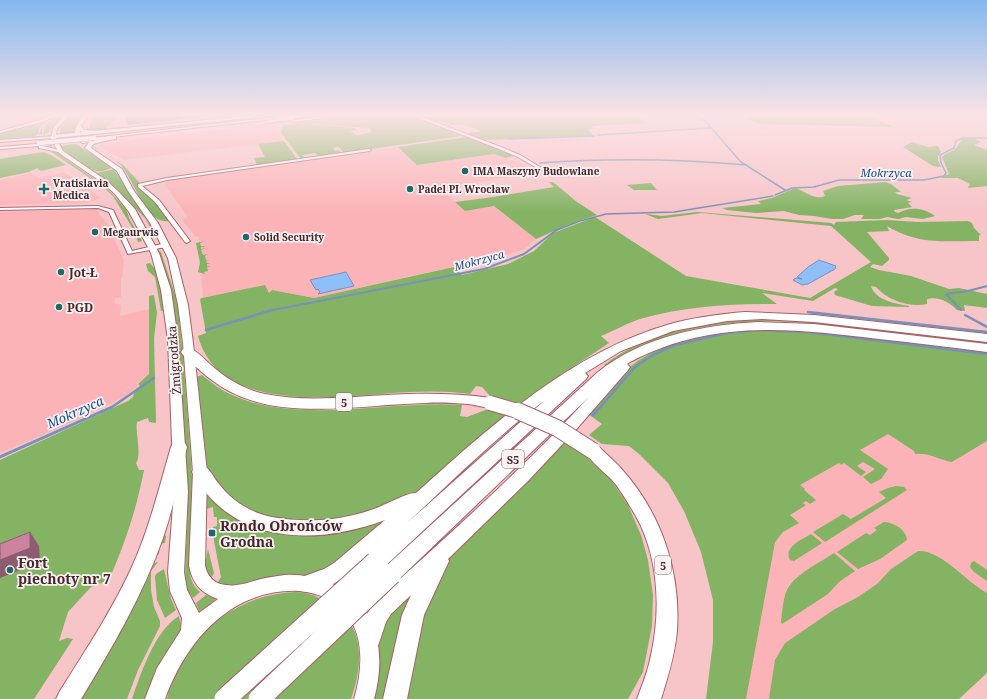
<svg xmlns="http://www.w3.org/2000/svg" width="987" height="699" font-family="'Noto Serif',serif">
<rect width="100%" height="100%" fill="#f7c4c8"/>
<!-- built -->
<path fill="#fbb3b8" d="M 121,115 L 260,115 L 105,130 L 104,128 Z
M 867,115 L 971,115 L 987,120 L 987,126 L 893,127 Z
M 269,124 L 272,124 L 284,141 L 124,160 L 98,146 L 141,138 Z
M 399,147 L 418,165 L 494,154 L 522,164 L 535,173 L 441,188 L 465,211 L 494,206 L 536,239 L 525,249 L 513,253 L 314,298 L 272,290 L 203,297 L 199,237 L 195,236 L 182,220 L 188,217 L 165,185 L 165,180 Z
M 64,172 L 101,198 L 87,203 L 0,205 L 0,180 L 31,173 L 39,178 Z
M 97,209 L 100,215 L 107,223 L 124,260 L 122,278 L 121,279 L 121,297 L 115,298 L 114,303 L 121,305 L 120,316 L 149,309 L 149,374 L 136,384 L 139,385 L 127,395 L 75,421 L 0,453 L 0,212 Z
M 789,370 L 987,388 L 987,663 L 948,699 L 720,699 Z"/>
<!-- green -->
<path fill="#83b363" d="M 69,115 L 83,115 L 75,127 L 74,133 L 59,134 L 61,128 Z
M 95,115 L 121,115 L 105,128 L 106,130 L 145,126 L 106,131 L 94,131 L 95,130 L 87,129 L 86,127 L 90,129 L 89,126 Z
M 354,115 L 412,116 L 461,136 L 344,153 L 339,147 L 333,148 L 335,151 L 339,150 L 342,153 L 318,156 L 315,153 L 303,155 L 304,158 L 301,159 L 281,133 L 283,126 L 297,123 L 355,128 L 357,130 L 350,131 L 357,135 L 371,133 L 370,132 L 372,131 L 369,128 L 299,123 Z
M 415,115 L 636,115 L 646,123 L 592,126 L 593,128 L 588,130 L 594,136 L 484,140 L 467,135 L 471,132 L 480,132 L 478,129 L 463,125 L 453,125 L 444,122 L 433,122 Z
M 747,115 L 867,115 L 893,127 L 763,124 L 756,123 L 746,118 L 749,117 Z
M 55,117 L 61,117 L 48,133 L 43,135 L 44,127 L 51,119 L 42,127 L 42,134 L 39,135 C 42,126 43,120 55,117 Z
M 45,121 L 39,128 L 38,134 L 35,136 L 0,139 L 0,132 Z
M 467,137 L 514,156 L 506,158 L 494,154 L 417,165 L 398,147 Z
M 963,139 L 975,139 L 981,142 L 974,145 L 987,150 L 987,186 L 968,188 L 970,184 L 958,178 L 941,178 L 949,174 L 942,157 C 945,153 949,153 954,150 C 958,147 959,142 963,139 Z
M 284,141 L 297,159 L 257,165 L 254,158 L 265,157 L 258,144 Z
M 912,142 L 927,147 L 938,146 L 941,152 L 938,156 L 938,160 L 941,167 L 933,166 L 903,147 Z
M 94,143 L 96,143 L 93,146 L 123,165 L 140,183 L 137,185 L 138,188 L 152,199 L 169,221 C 147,226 133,178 120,164 C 113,157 102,152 93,147 L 92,145 Z
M 76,144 L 110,166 L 111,168 C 107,170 101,172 96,171 C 88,169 65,152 60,146 Z
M 42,148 L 53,150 L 107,188 L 126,209 L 130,220 L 142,241 L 138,242 L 135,232 L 113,196 L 102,186 L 50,151 Z
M 43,152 L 51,155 L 66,165 L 41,171 L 37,168 L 29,172 L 0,178 L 0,159 Z
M 114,169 L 158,238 L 156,238 L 145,218 L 116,188 L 97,173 Z
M 549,182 L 553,182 L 577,202 L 597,215 C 576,221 556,230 536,239 L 494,206 L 465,211 L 455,202 L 493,197 L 554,187 Z
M 885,182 L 891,184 L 901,192 L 895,192 L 897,194 L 912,198 L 906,200 L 912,202 L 908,203 L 912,207 L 894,210 L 895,212 L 898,213 C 911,207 922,207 935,216 L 923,219 L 906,217 L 898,219 L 887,217 L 880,219 L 861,219 L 864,215 L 855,215 L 843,219 L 832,219 L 814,216 L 799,215 L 784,211 L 756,213 L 727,210 L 722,208 L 761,204 L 758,201 L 772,198 L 795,188 C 805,191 815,201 825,196 L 823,191 L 838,186 Z
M 651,183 L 657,190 L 634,190 L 627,185 Z
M 697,212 L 831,223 L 834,225 L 836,222 L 887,220 L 917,222 L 968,221 L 972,223 L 974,228 L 981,235 L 979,235 L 979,241 C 943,241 919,245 887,226 L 889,231 L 867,232 L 889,258 L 889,260 L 882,266 L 873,264 L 870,267 L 879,270 L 911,276 L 949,289 L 959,288 L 987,294 L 987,308 L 964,305 L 965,311 L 957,310 C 950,302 938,296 927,299 L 927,304 C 910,308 887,300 876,287 L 871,286 C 875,300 896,304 909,306 L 909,307 L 872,306 L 835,295 L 834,292 L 838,289 L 835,288 L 813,301 L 762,293 L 777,304 C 731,304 685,306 640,319 C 627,323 614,331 601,336 L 609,343 L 559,376 L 560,377 L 522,404 L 490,396 L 482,387 L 476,386 L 470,394 C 450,391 430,391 409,392 C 346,395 220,418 198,336 L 206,333 L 200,299 L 202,298 L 265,285 L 269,293 L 272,290 L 314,298 L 454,267 L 462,275 L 508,264 L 534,251 L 553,233 L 595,217 L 686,276 L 810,298 L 871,262 L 831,226 L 702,213 L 658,219 L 645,214 L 662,216 Z
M 205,241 L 200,243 L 201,246 L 207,246 L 201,247 L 201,249 L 207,248 L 201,250 L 203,255 L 208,254 L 205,256 L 206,260 L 209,260 L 206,261 L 207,263 L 210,263 L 207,264 L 207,266 L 211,266 L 207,267 L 208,271 L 204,272 L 205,274 L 198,272 L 200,263 L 196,243 Z
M 159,251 L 161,252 L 177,301 L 183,355 L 192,476 L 190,573 C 191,581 194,587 200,592 L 193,598 L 187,590 L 185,579 L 188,497 L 181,385 L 173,302 Z
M 150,263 L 157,272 L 165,310 L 161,311 L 155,277 L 148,271 L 146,264 Z
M 154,295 L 157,313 L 154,338 L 156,423 L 149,422 L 148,418 L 137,422 C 135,432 142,455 136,463 L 139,470 L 144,470 C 136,511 125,543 109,580 L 91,587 L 68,612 L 59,641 L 67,638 L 73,639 L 34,699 L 0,699 L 0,460 L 128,401 L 133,397 L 135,390 L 140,386 L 138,384 L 149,374 L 149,296 Z
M 782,319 L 987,342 L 987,345 L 811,323 C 737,317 669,325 607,366 L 604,365 C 656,326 719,319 782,319 Z
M 772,328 L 819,331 L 987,352 L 987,441 L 952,462 C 940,460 928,452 915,454 L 914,451 L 888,434 L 860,450 L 888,469 L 881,479 L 871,484 L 863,477 L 875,469 L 863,462 L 857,466 L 866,472 L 861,476 L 844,463 L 841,465 L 839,463 L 800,485 L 805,489 L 804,490 L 816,500 L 810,504 L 806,501 L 803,503 L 806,505 L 790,515 L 799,523 L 783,532 L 775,542 L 746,699 L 706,699 L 713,642 L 713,600 L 701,552 L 684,511 L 668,483 L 639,454 L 629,446 L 602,444 L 589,435 L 602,424 L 588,414 C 600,400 617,376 631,366 C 670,335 723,333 772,328 Z
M 202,375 C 211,382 220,390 230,394 C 297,426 389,400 462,405 L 460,416 L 467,417 L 488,409 L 509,415 L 415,494 L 381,511 L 308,524 L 257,515 L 228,498 L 207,469 L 196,377 Z
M 565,440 L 583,453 L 611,480 L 628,505 L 641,535 L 648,560 L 653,595 L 652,626 L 643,672 L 628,699 L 403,699 L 418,622 L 444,565 L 453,553 Z
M 896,486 L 904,487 L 907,490 L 825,542 L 813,532 L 843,514 L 851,519 L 886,498 L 879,492 L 888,488 Z
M 204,489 C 219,511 240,520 264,528 L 396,514 L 335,566 L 307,576 L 289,575 L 242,587 L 216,585 L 221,577 L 214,541 L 213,527 L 217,526 L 217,517 L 214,517 L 213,507 L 206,509 Z
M 884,522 C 894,523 906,529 907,540 L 880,559 L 858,569 L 837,552 L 866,533 L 870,535 L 877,530 L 874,528 Z
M 163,534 L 166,536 L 165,543 L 160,544 L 159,554 L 155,556 L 154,563 L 158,562 L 151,571 L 151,590 L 154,607 L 160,621 L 160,626 L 138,670 L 127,699 L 79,699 Z
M 811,534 L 822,543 L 794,561 L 790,560 C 783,547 803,539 811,534 Z
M 208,549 L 214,573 L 210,581 L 204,570 Z
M 918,551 C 942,550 966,582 987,593 L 987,673 L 959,699 L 769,699 L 775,660 L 785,643 L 835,609 L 858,597 L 877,584 L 891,569 Z
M 834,553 L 855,571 L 839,582 L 828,594 L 782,624 L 781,622 C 782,612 783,601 786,592 C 794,574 818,564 834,553 Z
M 974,561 L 987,570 L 987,581 L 974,572 L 970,567 L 971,563 Z
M 164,569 L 171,599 L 176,610 L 165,618 L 157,600 L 155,577 L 156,574 Z
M 419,582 L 388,699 L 373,699 L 377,685 L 380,664 L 378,635 L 381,624 Z
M 296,592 C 311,593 323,598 335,608 C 339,611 344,615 347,618 C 365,642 360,673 351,699 L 167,699 C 181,638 234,594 296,592 Z
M 206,595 L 215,599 L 215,600 L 203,610 L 199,611 L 196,603 Z
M 179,616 L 181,625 L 179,634 L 163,657 L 154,674 L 145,699 L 132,699 C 141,673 155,630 179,616 Z"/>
<!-- water -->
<path fill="#8fbff9" stroke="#7891ba" d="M 819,260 L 836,266 L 835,269 L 808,284 L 802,285 L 793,280 L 796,278 L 802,279 L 797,277 L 808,267 Z
M 346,272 L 354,286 L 318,294 L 320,292 L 318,289 L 316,290 L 310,280 Z"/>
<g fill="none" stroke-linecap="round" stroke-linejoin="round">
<!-- stream-far3 -->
<path stroke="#7891ba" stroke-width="1.5" d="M 696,115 L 705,121 L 741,162 L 785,190
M 598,135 L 710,128
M 508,139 L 594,136
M 540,163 C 609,158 678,159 747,165
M 775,195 L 792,188 L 814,187 L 839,180 L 924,180 L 944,176 L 946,173 L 941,163 L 940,155 L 954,148 L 956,141 L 963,138 L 987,138
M 557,230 L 580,221 L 606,214 L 674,212 L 773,196"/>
<!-- stream-far2 -->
<path stroke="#7891ba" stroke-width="2" d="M 961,310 L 946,294 L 968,291 L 987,286
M 268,311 L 484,269 L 524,254 L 558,229"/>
<!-- stream-far1 -->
<path stroke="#7891ba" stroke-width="2.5" d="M 808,312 L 987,332
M 965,315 L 987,327
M 206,330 L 272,310
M 101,412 L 112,407 L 154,378
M 596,412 L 635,367 L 653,355 L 675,345 L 727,333 L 756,330 L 808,332 L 987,354"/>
<!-- stream -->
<path stroke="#7891ba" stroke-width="3" d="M 593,415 L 596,411
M 0,457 L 103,411"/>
<!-- minor casing -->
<g stroke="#a96067" stroke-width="2">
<path id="minor" d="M 52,115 L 57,115 L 42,122 L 0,133 L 0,131 L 40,120 Z
M 332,115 L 343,115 L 295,122 L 291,120 L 281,121 L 279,120 L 291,118 L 295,120 Z
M 411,115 L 416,115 L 501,147 L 520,155 L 540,167 L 537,168 L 518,157 L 499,149 Z
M 369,149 L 371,150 L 370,151 L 167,180 L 142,186 L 159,200 L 190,241 L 187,243 L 185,242 L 155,202 L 138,187 L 138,184 L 167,178 Z
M 98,206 L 113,210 L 132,251 L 166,243 L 169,245 L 166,247 L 128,254 L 109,212 L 98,208 L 0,210 L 0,208 Z"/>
</g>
<!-- tertiary casing -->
<g stroke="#a96067" stroke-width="2">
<path id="tertiary" d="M 294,115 L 301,116 L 94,139 L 92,138 Z
M 55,136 L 53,138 L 0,142 L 0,140 Z
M 49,143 L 51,143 L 51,145 L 43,146 L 63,151 L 63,153 L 39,148 L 39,146 L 0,149 L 0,147 Z"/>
</g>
<!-- secondary casing -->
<g stroke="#a96067" stroke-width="2">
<path id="secondary" d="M 64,115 L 69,115 L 57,129 L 55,138 L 51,138 L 53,129 Z
M 83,115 L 88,115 L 81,126 L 84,130 L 101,131 L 103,133 L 83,132 L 80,131 L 79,134 L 75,134 L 76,126 Z
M 114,136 L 116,137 L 116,139 L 82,143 L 79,141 Z"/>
</g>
<!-- primary casing -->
<g stroke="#a96067" stroke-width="2">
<path id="primary" d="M 258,115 L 279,115 L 56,138 L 63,151 L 107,181 L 119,192 L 135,209 L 159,253 L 171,290 L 178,340 L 188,492 L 184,572 L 187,590 L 199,613 L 218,599 C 201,593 193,584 189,566 L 193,472 L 183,343 L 178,305 L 168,258 L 150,223 L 128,191 L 117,171 L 85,148 L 89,142 L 111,136 L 113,137 L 113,139 L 93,144 L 91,148 L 122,169 L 134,191 L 158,223 L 176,258 L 188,305 L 193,343 L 207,472 L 205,566 C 208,577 214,584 226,585 C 239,587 249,582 261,579 C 269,577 278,576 285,575 C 299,574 315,577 327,582 C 378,601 387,652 374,699 L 354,699 C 369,649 360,597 299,591 C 280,590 261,594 244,602 C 205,621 179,660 165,699 L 145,699 L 157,668 L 181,630 L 182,618 L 170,591 L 168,572 L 174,492 L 168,340 L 161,290 L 151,253 L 129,212 L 115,194 L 103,183 L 59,153 L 50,137 L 53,135 Z
M 299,115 L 314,115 L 269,123 L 266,121 Z"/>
</g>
<!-- motorway casing -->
<g stroke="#a96067" stroke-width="2">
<path id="motorway" d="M 745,312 L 814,315 L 987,334 L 987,342 L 814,322 L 762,319 L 727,321 L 673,331 L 621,351 L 585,373 L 588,376 L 586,379 L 383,568 L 376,571 L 369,568 L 366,562 L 369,557 C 353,571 321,599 299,590 L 296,584 L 299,578 L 324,569 L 334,563 L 385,520 C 315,546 232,545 192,472 L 194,468 C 198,466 202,465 206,467 C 211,471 215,480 219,484 C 232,501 251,513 272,517 C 305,523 339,521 371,510 C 381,507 408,492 416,493 C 491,426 569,354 667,325 C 690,318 720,314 745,312 ZM 545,400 L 407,523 C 452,481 496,437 545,400 Z
M 758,322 L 814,324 L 987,344 L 987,352 C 951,347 915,343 879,339 C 791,328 711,319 630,362 L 627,364 L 630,367 L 628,370 L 573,433 L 528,481 L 448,559 L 449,561 L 424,615 L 407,699 L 383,699 L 402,615 L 411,595 L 391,614 L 386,622 L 377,649 L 369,652 L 361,649 C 354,632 366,613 377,600 C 449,534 523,469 589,397 L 398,580 L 391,583 L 384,580 L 381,574 L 384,568 L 598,372 C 643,336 703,325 758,322 Z
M 188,348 C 197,350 205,360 212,366 C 227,379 245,390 265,394 C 305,402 347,397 387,395 C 422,393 455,393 490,398 L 495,400 L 497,403 L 495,406 C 486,409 477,405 468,404 C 454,403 440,402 426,403 C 366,404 286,421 231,392 C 213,383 198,369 183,355 L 181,352 L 183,349 Z
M 179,441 L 185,443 L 187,447 C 179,478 173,509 163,538 C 143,595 112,648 81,699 L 56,699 L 60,691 C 85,651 111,612 131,569 C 149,530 159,488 171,447 L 173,443 Z
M 593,445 L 599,447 C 607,455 617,463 625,473 C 662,516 681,573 677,631 C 675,654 668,677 661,699 L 637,699 C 641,688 646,676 649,664 C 662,613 660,553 631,508 C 625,498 619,488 612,480 C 603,471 591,462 585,451 L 587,447 Z"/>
</g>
<!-- minor -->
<use href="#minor" fill="#fff" fill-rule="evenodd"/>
<!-- tertiary -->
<use href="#tertiary" fill="#fff" fill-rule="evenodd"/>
<!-- secondary -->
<use href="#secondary" fill="#fff" fill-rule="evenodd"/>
<!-- primary -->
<use href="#primary" fill="#fff" fill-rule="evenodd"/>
<!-- motorway -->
<use href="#motorway" fill="#fff" fill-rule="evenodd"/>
<!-- tertiary-bridge casing -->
<g stroke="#a96067" stroke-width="5.5" stroke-linecap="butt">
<path id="tertiary-bridge" d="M 39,143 L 94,138"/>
</g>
<!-- motorway-bridge-far2 casing -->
<g stroke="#a96067" stroke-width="16" stroke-linecap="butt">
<path id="motorway-bridge-far2" d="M 490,403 L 521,412"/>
</g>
<!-- motorway-bridge-far1 casing -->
<g stroke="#a96067" stroke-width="18" stroke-linecap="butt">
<path id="motorway-bridge-far1" d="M 518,411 L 557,428 L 593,451"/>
</g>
<!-- motorway-bridge casing -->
<g stroke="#a96067" stroke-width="23" stroke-linecap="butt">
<path id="motorway-bridge" d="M 225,699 L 376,562
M 259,699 L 391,574"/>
</g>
<!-- tertiary-bridge -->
<use href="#tertiary-bridge" stroke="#fff" stroke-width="4.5"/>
<!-- motorway-bridge-far2 -->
<use href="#motorway-bridge-far2" stroke="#fff" stroke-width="14"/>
<!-- motorway-bridge-far1 -->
<use href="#motorway-bridge-far1" stroke="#fff" stroke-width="16"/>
<!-- motorway-bridge -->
<use href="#motorway-bridge" stroke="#fff" stroke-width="21"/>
</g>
<!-- shaded-wall -->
<path fill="#8e5c70" d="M 149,115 L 217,115 L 128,125 L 125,118 Z
M 30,532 L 39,546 L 40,562 L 0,578 L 0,560 Z"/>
<!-- building -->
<path fill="#cb83a0" stroke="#8e5c70" d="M 126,115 L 149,115 L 125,118 Z
M 30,532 L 30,548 L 0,560 L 0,544 Z"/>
<!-- sky -->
<linearGradient id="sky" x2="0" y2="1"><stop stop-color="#84b8ef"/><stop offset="0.54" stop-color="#fbe4e6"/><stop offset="1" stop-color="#fbe4e6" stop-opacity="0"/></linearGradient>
<rect width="987" height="213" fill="url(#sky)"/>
<!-- markers -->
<g fill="#1c6968" stroke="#faf1f2" stroke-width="1.5">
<circle cx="465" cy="171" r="4"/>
<path d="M42 183h4v4h4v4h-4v4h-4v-4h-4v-4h4z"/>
<circle cx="410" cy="189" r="4"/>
<circle cx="95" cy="232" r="4"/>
<circle cx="246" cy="237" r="4"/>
<circle cx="61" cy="272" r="4"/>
<circle cx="59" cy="307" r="4"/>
<rect x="208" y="529" width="8" height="8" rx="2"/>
<circle cx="10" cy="570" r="4"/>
</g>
<g text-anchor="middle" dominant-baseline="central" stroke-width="3.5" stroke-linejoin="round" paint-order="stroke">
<!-- far-poi labels -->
<g font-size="10" font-weight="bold" fill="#442528" stroke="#faf1f2" text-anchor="start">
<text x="473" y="171">IMA Maszyny Budowlane</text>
<text x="53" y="183">Vratislavia<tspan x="53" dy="12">Medica</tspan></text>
<text x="418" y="189">Padel PL Wrocław</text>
<text x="103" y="232">Megaurwis</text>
<text x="254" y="237">Solid Security</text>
</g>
<!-- far-water labels -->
<g font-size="11" font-style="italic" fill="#114e8f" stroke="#faf1f2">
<text x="886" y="172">Mokrzyca</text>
<text transform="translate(479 260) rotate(-15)">Mokrzyca</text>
</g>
<!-- shield labels -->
<g fill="#faf1f2" stroke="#7b6265" stroke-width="1">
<rect x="336" y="393" width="16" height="18" rx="3"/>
<rect x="502" y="450" width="22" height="18" rx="3"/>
<rect x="655" y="556" width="16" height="18" rx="3"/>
</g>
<g font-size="11" font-weight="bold" fill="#442528">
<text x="344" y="402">5</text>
<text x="513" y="459">S5</text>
<text x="663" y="565">5</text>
</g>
<!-- poi labels -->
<g font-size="12" font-weight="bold" fill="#442528" stroke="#faf1f2" text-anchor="start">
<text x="69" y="272">Jot-Ł</text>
<text x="67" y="307">PGD</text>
</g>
<!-- street labels -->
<g font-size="12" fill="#442528" stroke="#faf1f2">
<text transform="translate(174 360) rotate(-94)">Żmigrodzka</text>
</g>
<!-- water labels -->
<g font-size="13" font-style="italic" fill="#114e8f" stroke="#faf1f2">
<text transform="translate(75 412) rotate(-24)">Mokrzyca</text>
</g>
<!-- near-poi labels -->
<g font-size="14" font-weight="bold" fill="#442528" stroke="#faf1f2" text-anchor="start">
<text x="220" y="525">Rondo Obrońców<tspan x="220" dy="16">Grodna</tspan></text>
<text x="18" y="562">Fort<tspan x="18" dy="16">piechoty nr 7</tspan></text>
</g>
</g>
</svg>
